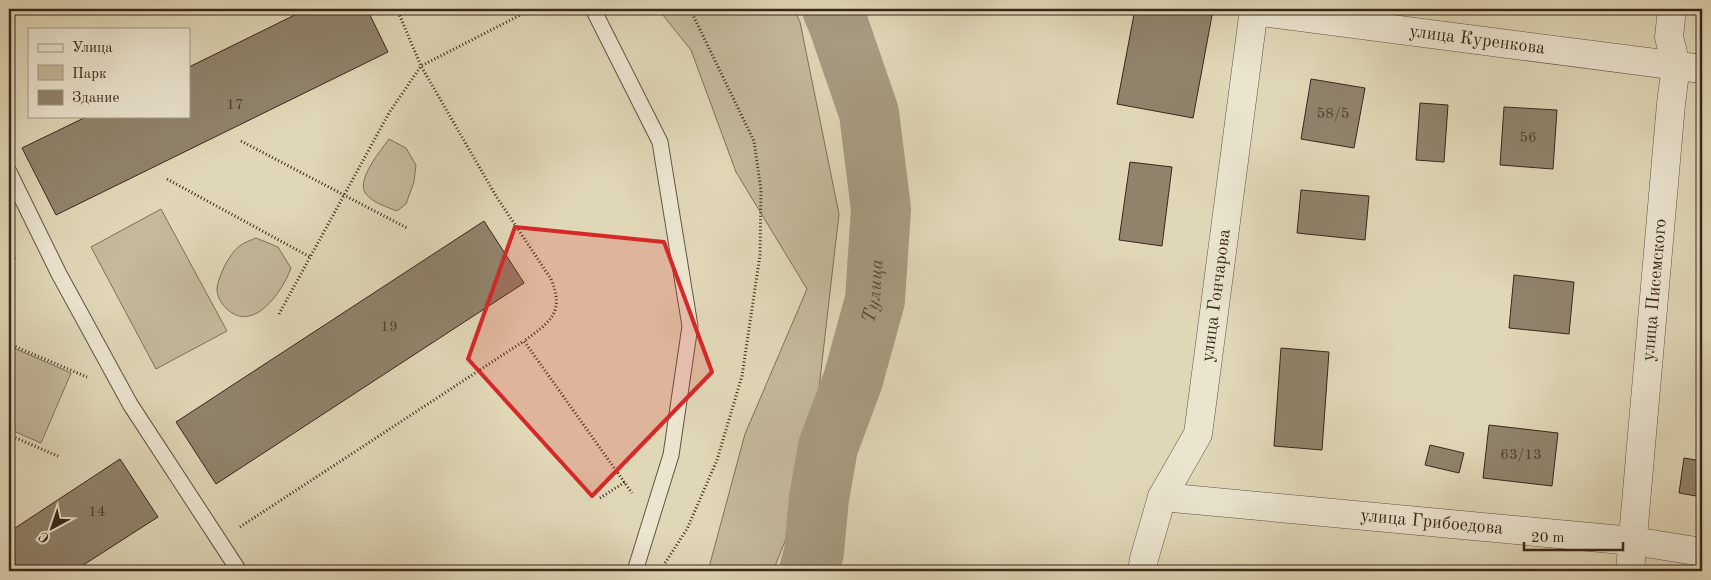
<svg xmlns="http://www.w3.org/2000/svg" width="1711" height="580" font-family="'Old Standard TT',serif">
<rect width="100%" height="100%" fill="#e0d7b7"/>
<filter id="stains"><feTurbulence type="fractalNoise" baseFrequency=".004" numOctaves="4"/><feColorMatrix values="0 0 0 0 .2 0 0 0 0 .09 0 0 0 0 .02 0 0 0 .5 -.17"/></filter>
<radialGradient id="worn" r=".72"><stop offset=".6" stop-color="#630" stop-opacity="0"/><stop offset="1" stop-color="#630" stop-opacity=".3"/></radialGradient>
<!-- green -->
<path fill="#c4b99c" stroke="#7e705b" d="M 658,9 L 794,9 L 800,22 L 839,214 L 808,484 L 773,571 L 708,571 L 745,434 L 807,289 L 736,172 L 691,50 Z
M 389,139 L 406,148 L 416,165 L 414,182 L 406,204 L 397,211 C 387,207 373,203 366,194 C 355,181 381,150 389,139 Z
M 161,209 L 227,331 L 156,369 L 91,247 Z
M 256,238 L 278,247 L 291,268 C 285,285 268,312 249,316 C 235,320 218,305 217,290 C 217,282 222,272 225,265 C 235,248 238,245 256,238 Z
M 9,346 L 71,373 L 41,443 L 9,429 Z"/>
<g fill="none" stroke-linecap="round" stroke-linejoin="round">
<!-- river -->
<path stroke="#a79b82" stroke-width="60" id="s1" d="M 809,571 L 814,552 L 819,498 L 828,447 L 853,380 L 875,300 L 881,209 L 869,113 L 838,23 L 832,9"/>
</g>
<!-- building -->
<path fill="#90836c" stroke="#39271a" d="M 307,9 L 367,9 L 388,52 L 56,215 L 22,148 L 88,116 L 189,116 L 189,67 Z
M 1135,9 L 1203,9 L 1213,10 L 1193,118 L 1117,104 Z
M 1311,79 L 1365,88 L 1354,148 L 1301,139 Z
M 1420,103 L 1448,105 L 1444,162 L 1416,160 Z
M 1504,107 L 1557,110 L 1553,169 L 1500,165 Z
M 1130,162 L 1172,167 L 1162,246 L 1119,240 Z
M 1301,190 L 1369,196 L 1365,240 L 1297,233 Z
M 484,221 L 524,283 L 216,484 L 176,422 Z
M 1702,221 L 1702,279 L 1697,279 Z
M 1514,275 L 1574,282 L 1569,334 L 1509,328 Z
M 1281,348 L 1329,352 L 1322,450 L 1274,446 Z
M 1489,425 L 1558,433 L 1552,486 L 1483,478 Z
M 1430,445 L 1464,453 L 1459,473 L 1425,465 Z
M 1684,458 L 1702,461 L 1702,497 L 1679,493 Z
M 120,459 L 158,517 L 74,571 L 9,571 L 9,532 Z"/>
<g fill="none" stroke-linecap="round" stroke-linejoin="round">
<!-- service casing -->
<g stroke="#635341" stroke-width="17">
<path id="service" d="M 593,9 L 660,142 L 690,326 L 671,455 L 635,571
M 9,172 L 59,274 L 130,404 L 239,571"/>
</g>
<!-- minor casing -->
<g stroke="#635341" stroke-width="29">
<g id="minor">
<path id="s2" d="M 1253,11 L 1702,69"/>
<path id="s3" d="M 1162,497 L 1633,541 L 1702,552"/>
<path id="s4" d="M 1142,571 L 1144,559 L 1162,497 L 1198,434 L 1254,9"/>
<path id="s5" d="M 1630,571 L 1671,104 L 1676,65 L 1669,37 L 1672,9"/>
</g>
</g>
<!-- path -->
<path stroke="#39271a" stroke-width="3" stroke-dasharray="1 2.5" stroke-linecap="butt" d="M 397,9 L 421,66 L 496,196 L 551,279 C 565,313 550,322 524,341 L 632,493
M 241,141 L 407,228
M 167,179 L 310,257
M 9,275 L 15,256
M 279,314 L 389,113 L 421,66 L 532,9
M 9,344 L 87,377
M 9,435 L 60,457
M 600,498 L 625,482
M 240,527 L 524,341
M 665,563 L 687,529 L 717,460 L 742,376 L 760,255 L 761,190 L 754,141 L 690,9"/>
<!-- service -->
<use href="#service" stroke="#ebe5d0" stroke-width="15"/>
<!-- minor -->
<use href="#minor" stroke="#ebe5d0" stroke-width="28"/>
</g>
<!-- marked area -->
<path fill="#d62828" fill-opacity="0.2" stroke="#d62828" stroke-width="4" stroke-linejoin="round" d="M 515,227 L 664,242 L 712,372 L 592,496 L 468,359 Z"/>
<g text-anchor="middle" dominant-baseline="central" stroke-width="5" stroke-linejoin="round" paint-order="stroke">
<!-- number labels -->
<g font-size="15" fill="#4f3e2e">
<text x="235" y="105">17</text>
<text x="1333" y="114">58/5</text>
<text x="1528" y="138">56</text>
<text x="389" y="327">19</text>
<text x="1521" y="455">63/13</text>
<text x="97" y="512">14</text>
</g>
<!-- street labels -->
<g font-size="18" fill="#39271a" stroke="#ebe5d0">
<text stroke="none"><textPath href="#s2" startOffset="226">улица Куренкова</textPath></text>
<text stroke="none"><textPath href="#s5" startOffset="282">улица Писемского</textPath></text>
<text stroke="none"><textPath href="#s4" startOffset="289">улица Гончарова</textPath></text>
<text stroke="none"><textPath href="#s3" startOffset="271">улица Грибоедова</textPath></text>
</g>
<!-- water labels -->
<g font-size="19" font-style="italic" fill="#5a4a39" stroke="#ebe5d0">
<text stroke="none"><textPath href="#s1" startOffset="289">Тулица</textPath></text>
</g>
</g>
<!-- margin -->
<rect width="1711" height="580" fill="none" stroke="#e0d7b7" stroke-width="30"/>
<rect x="10" y="10" width="1691" height="560" fill="none" stroke="#39271a" stroke-width="2.5"/>
<rect x="15" y="15" width="1681" height="550" fill="none" stroke="#39271a"/>
<!-- legend -->
<rect x="28" y="28" width="162" height="90" fill="#ebe5d0" stroke="#a49987"/>
<rect x="38" y="44" width="25" height="8" fill="#ebe5d0" stroke="#a49987"/>
<text x="72" y="52" font-size="15" fill="#39271a">Улица</text>
<rect x="38" y="65" width="25" height="15" fill="#c4b99c" stroke="#a49987"/>
<text x="72" y="78" font-size="15" fill="#39271a">Парк</text>
<rect x="38" y="90" width="25" height="15" fill="#90836c" stroke="#a49987"/>
<text x="72" y="102" font-size="15" fill="#39271a">Здание</text>
<!-- north arrow -->
<g transform="translate(52 528) rotate(220)" stroke="#ebe5d0" stroke-width="4" paint-order="stroke">
<path d="M0-4L9 19L0 12L-9 19Z" fill="#39271a"/>
<text y="-8" font-size="14" font-weight="bold" text-anchor="middle" fill="#39271a">С</text>
</g>
<!-- scale -->
<path d="M1524 542v8h99v-8" fill="none" stroke="#39271a" stroke-width="2.5"/>
<text x="1531" y="542" font-size="15" fill="#39271a" stroke="#ebe5d0" stroke-width="4" paint-order="stroke">20 m</text>
<rect width="100%" height="100%" filter="url(#stains)"/>
<rect width="100%" height="100%" fill="url(#worn)"/>
</svg>
